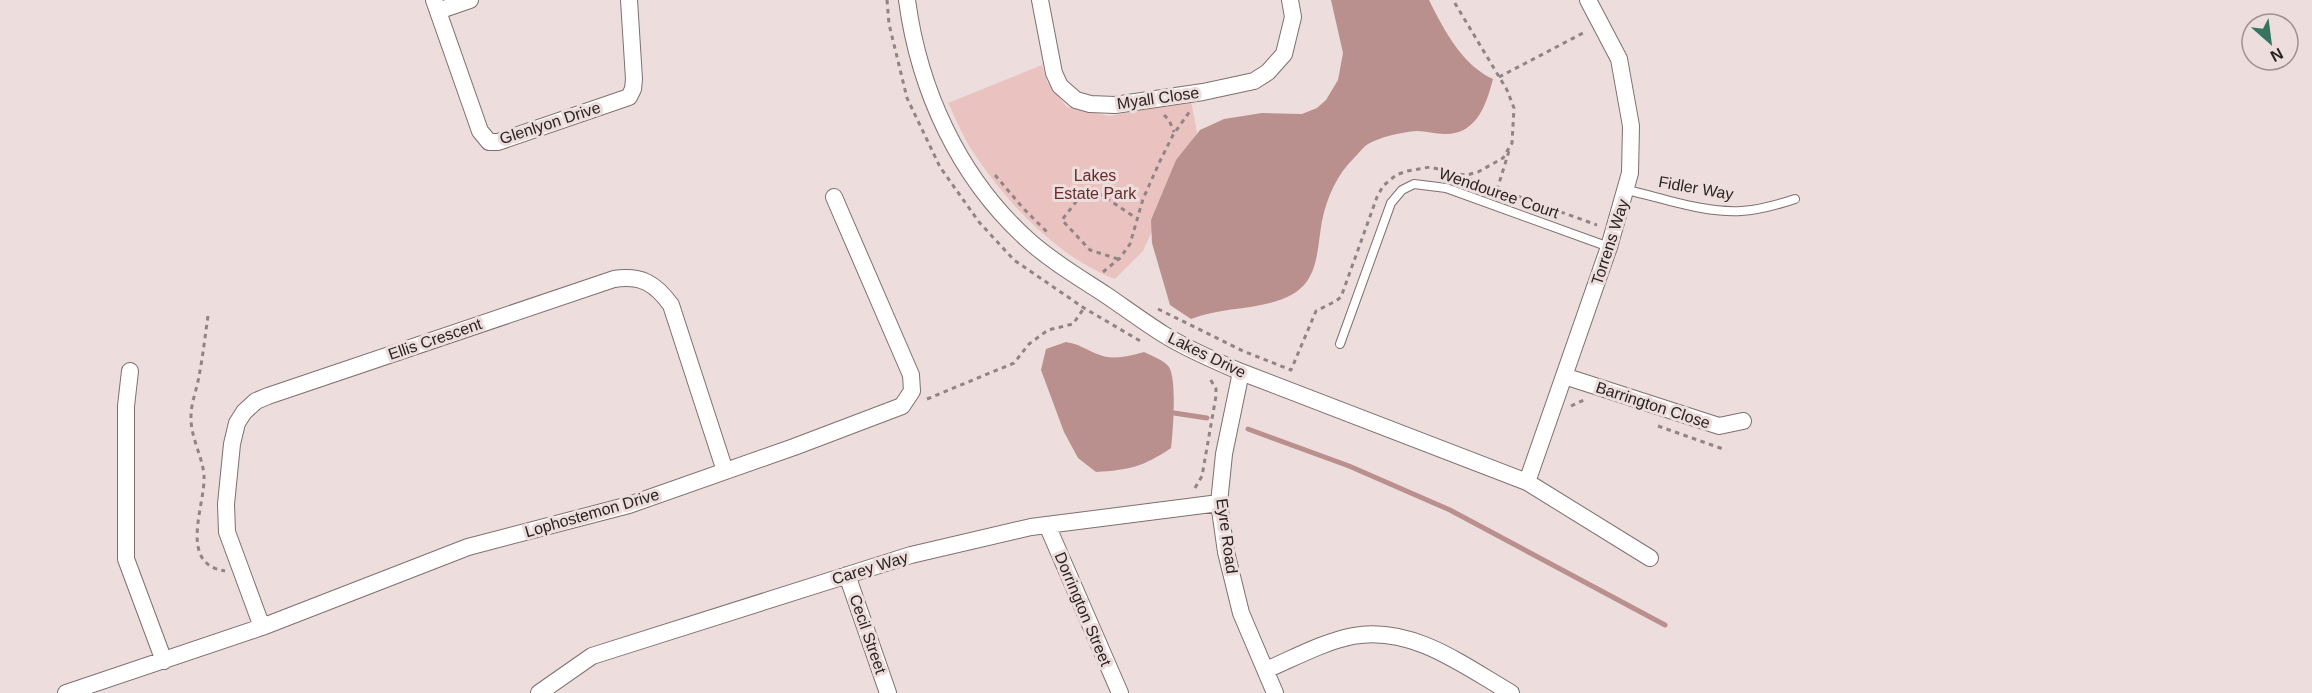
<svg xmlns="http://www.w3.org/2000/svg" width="2312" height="693" font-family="Arial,sans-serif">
<rect width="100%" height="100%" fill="#eddddc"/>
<!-- green -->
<path fill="#eac3c1" d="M 1042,65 L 1047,82 L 1067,107 L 1109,116 L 1191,101 L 1197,132 L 1143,251 L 1115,279 C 1057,257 1007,203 973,152 C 963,137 956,119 948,103 Z"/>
<!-- water -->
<path fill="#ba908e" d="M 1331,0 L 1429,0 C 1444,30 1462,65 1493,79 C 1486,106 1476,135 1444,134 C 1435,134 1426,131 1417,131 C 1402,132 1380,137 1368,144 C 1363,147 1359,153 1355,157 C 1337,174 1327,197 1322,221 C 1317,248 1319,279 1293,294 C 1264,311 1223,306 1191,319 L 1170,305 L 1152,243 L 1151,220 L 1176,160 L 1200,130 L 1224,119 L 1262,113 L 1302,114 L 1317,108 L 1326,100 L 1338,80 L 1343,53 Z
M 1066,342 C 1079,344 1085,349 1097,354 C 1113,361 1129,356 1144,352 C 1152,356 1164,360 1169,367 C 1177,380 1173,431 1171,448 C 1143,467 1129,470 1096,472 L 1078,458 L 1064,432 L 1041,370 L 1046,349 Z"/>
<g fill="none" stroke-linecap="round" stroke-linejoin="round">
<!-- stream -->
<path stroke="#ba908e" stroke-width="5" d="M 1174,413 L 1207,418
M 1248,429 L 1349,466 L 1450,510 L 1665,625"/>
<!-- lane casing -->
<g stroke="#7e706f" stroke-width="10">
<path id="lane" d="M 1627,190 C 1663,198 1703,213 1741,211 C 1760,210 1777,205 1795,199
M 1340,344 L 1391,203 L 1402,190 L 1414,184 L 1446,188 L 1609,247"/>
</g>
<!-- street casing -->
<g stroke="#7e706f" stroke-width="18">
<path id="street" d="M 434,0 L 480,131 L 489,142 L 498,142 L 629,97 L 633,89 L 634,79 L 629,0
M 907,0 C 919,90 959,178 1028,240 C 1051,261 1080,278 1106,295 C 1125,308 1144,322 1163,334 C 1187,349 1215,361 1241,372 L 1527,482 L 1650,558
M 1040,0 L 1054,73 L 1060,86 L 1076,100 L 1090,104 L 1115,105 L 1203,92 L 1254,81 L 1268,72 L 1284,54 L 1293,17 L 1290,0
M 438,11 L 470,0
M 130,371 L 126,406 L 126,559 L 164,661
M 1241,372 L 1224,454 L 1219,503 L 1226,552 L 1241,613 L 1275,693
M 1564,376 L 1719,426 L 1743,421
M 1527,482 L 1609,247 L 1630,173 L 1631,126 L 1619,59 L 1588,0
M 1047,525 L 1120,693
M 847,575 L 888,693
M 262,627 L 227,532 L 226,504 L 232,444 L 237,423 L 244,412 L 256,401 L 268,396 L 614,279 C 641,275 655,283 671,305 L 725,471
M 1266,670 C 1294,658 1323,642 1353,636 C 1411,625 1463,665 1511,693
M 66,693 L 262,627 L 468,547 L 629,505 L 794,447 L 902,406 L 912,391 L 911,375 L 834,197
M 539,693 L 592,656 L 911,555 L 1031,527 L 1219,503"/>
</g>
<!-- path -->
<path stroke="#908584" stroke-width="3" stroke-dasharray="4.5 4.5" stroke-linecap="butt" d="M 887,0 L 889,24 L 907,98 L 940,167 L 979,222 L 1014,260 L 1084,308 L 1142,342
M 1499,77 L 1585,32
M 1164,115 L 1169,120 L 1174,132
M 995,175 L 1023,208 L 1049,234
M 1459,175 L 1597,225
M 1497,190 L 1509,151
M 1118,259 L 1090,250 L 1062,220 L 1088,186 L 1136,218
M 1103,272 L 1120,258 L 1130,244 L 1143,199 L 1160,161 L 1173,135 L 1190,111
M 1158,309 L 1243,351 L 1291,370 L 1316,311 L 1336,301 L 1341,297 L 1377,197 L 1383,186 L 1396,175 L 1407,171 L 1430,167 L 1458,174 L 1467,175 L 1478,172 L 1503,158 L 1512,143 L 1514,108 L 1507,90 L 1453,0
M 208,316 C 205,336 203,356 199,376 C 197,389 191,403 191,416 C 190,436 202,455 204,475 C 206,504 177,564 225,571
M 927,399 L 1014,363 L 1029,344 L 1048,330 L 1073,324 L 1084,308
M 1571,406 L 1584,400
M 1658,426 L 1726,450
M 1195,488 L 1202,476 L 1216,396 L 1216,389 L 1209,377"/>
<!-- lane -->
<use href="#lane" stroke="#fff" stroke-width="8"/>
<!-- street -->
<use href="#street" stroke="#fff" stroke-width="16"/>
</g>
<g text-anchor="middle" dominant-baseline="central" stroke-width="6" stroke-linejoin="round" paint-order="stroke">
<!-- street labels -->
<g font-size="16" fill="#292423" stroke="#eddddc">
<text transform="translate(1158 98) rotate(-8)">Myall Close</text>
<text transform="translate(550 123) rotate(-18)">Glenlyon Drive</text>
<text transform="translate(1696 188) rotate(10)">Fidler Way</text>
<text transform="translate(1499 193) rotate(19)">Wendouree Court</text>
<text transform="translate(1610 242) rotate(-72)">Torrens Way</text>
<text transform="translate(435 339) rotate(-19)">Ellis Crescent</text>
<text transform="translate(1207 355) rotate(26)">Lakes Drive</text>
<text transform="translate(1653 405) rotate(18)">Barrington Close</text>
<text transform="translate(592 513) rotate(-16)">Lophostemon Drive</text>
<text transform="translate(1227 536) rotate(82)">Eyre Road</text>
<text transform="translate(870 568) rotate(-17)">Carey Way</text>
<text transform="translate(1083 609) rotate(67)">Dorrington Street</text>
<text transform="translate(868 634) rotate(71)">Cecil Street</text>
</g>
<!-- park labels -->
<g font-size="16" fill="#652d2d" stroke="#eddddc">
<text x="1095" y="175">Lakes<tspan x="1095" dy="18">Estate Park</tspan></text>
</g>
</g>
<!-- north arrow -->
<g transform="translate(2270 42) rotate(152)"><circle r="28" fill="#eddddc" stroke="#9f9392" stroke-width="1.5"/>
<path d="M0-4.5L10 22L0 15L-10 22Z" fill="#357461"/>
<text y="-9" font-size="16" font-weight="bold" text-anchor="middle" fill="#292423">N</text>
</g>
</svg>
